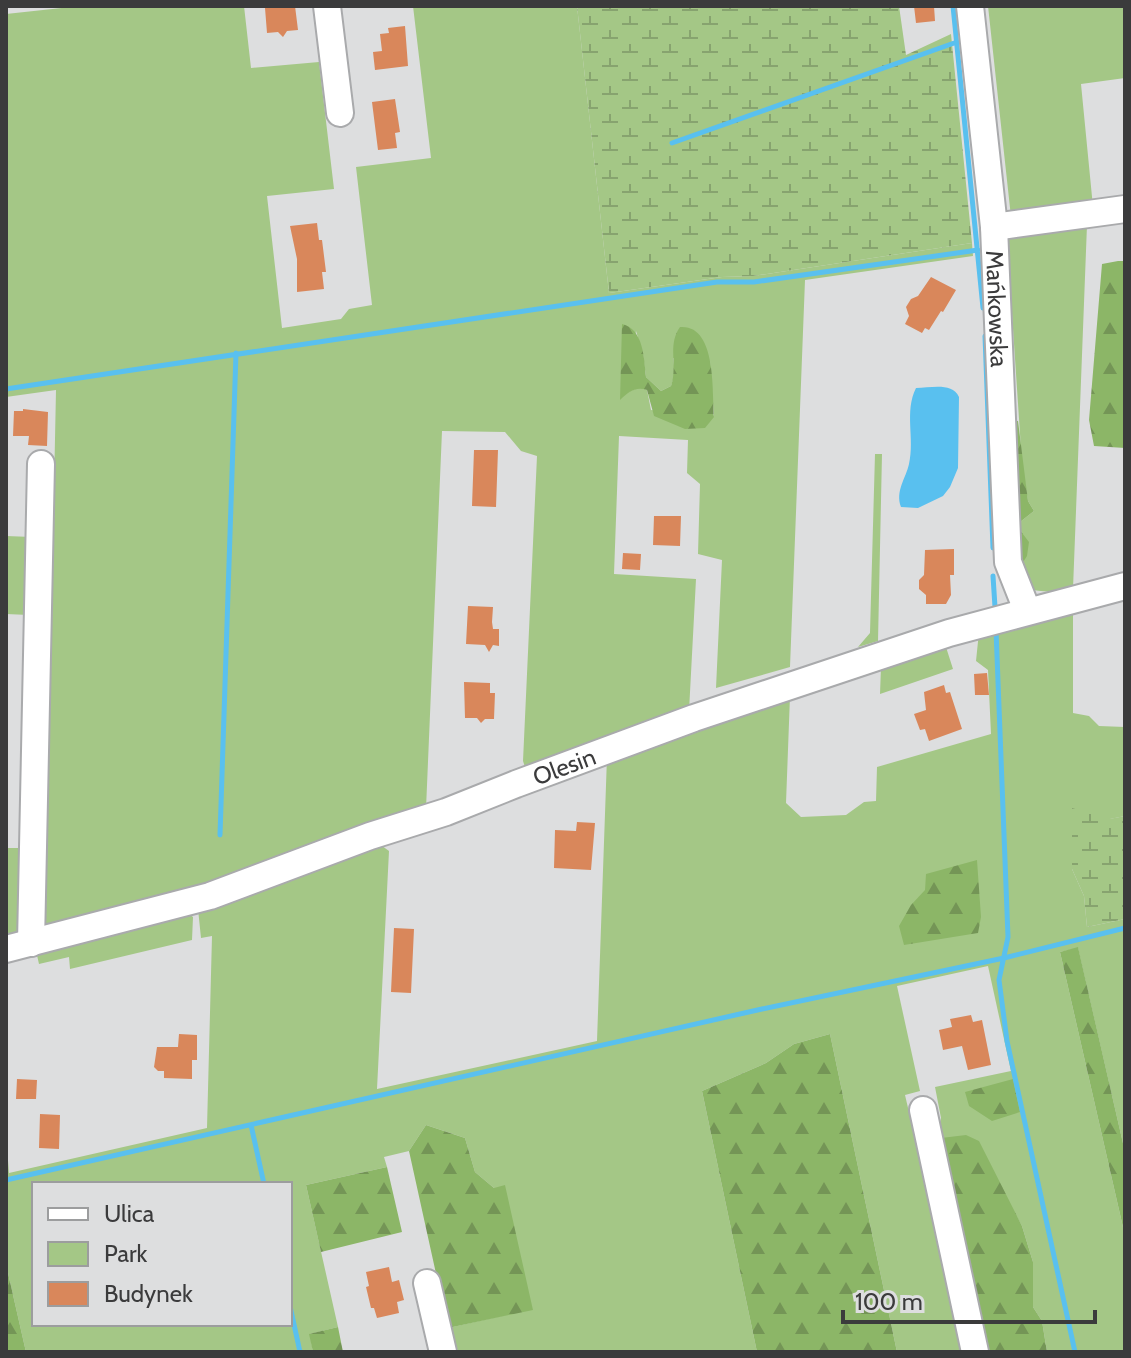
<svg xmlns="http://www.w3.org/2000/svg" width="1131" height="1358" font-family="Cabin,sans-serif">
<defs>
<pattern id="forest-firs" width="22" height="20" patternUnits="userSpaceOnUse" patternTransform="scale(2)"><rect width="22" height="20" fill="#8cb667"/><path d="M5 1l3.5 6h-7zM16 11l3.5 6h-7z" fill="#749556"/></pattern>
<pattern id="wetland-marsh" width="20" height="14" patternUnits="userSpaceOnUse" patternTransform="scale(2)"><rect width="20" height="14" fill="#a4c786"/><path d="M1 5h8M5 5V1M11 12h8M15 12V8" fill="none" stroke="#87a36f"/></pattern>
</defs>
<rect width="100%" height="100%" fill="#dddedf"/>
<!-- green -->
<path fill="#a4c786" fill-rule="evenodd" d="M 80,6 L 244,6 L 251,68 L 319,62 L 334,189 L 267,196 L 282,328 L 341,319 L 349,309 L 372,305 L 356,167 L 431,158 L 413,6 L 577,6 L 609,293 L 722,277 L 753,276 L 972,243 L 973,256 L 805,280 L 790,667 L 716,688 L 722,560 L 698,554 L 700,484 L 687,473 L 688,440 L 619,436 L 614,574 L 696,579 L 689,711 L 525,767 L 523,761 L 537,456 L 521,451 L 505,432 L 442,431 L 426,809 C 297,855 172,897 39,929 L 49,497 L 54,488 L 56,390 L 6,397 L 6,14 ZM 636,331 L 643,354 L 646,377 L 661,391 L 671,386 L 675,374 L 673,358 L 710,361 L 714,417 L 651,410 L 647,390 L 640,387 L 628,392 Z
M 988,6 L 1125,6 L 1125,78 L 1081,84 L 1093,207 L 1011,217 Z
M 1087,225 L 1073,589 C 1059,593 1048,592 1033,590 L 1023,577 L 1019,529 L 1020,522 L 1034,511 L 1028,501 L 1022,464 L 1007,238 Z
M 875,454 L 882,454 L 878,641 L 858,647 L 870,633 Z
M 6,536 L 32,537 L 29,615 L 6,614 Z
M 1073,607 L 1073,713 L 1089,716 L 1099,726 L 1125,727 L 1125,816 L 1110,819 L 1072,869 L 1084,896 L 1087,927 L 1125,919 L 1125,1152 L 1078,948 L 1060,952 L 1125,1236 L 1125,1352 L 1047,1352 L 1042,1321 L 1033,1307 L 1033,1262 L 1022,1226 L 1002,1191 L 941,1138 L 939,1127 L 941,1118 L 935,1087 L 1011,1071 L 988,966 L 897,986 L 920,1091 L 905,1095 L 912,1125 L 919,1131 L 966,1352 L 897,1352 L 830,1034 L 794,1044 L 766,1063 L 702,1091 L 757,1352 L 454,1352 L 448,1328 L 532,1309 L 494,1188 L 475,1172 L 465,1138 L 426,1125 L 409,1151 L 384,1157 L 387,1167 L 306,1185 L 338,1327 L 310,1334 L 313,1352 L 26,1352 L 6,1264 L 6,1135 L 9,1173 L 207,1128 L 212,936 L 201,938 L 198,909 L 378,843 L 389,851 L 377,1089 L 597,1041 L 607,757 L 790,696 L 786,803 L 801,817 L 846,815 L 864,802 L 876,801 L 877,767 L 991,734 L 988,670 L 976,661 L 979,632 ZM 34,1184 L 290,1184 L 290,1324 L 34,1324 Z
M 945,644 L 953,669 L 880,694 L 881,667 Z
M 6,848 L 25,848 L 20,933 L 6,939 Z
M 185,911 L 193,917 L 192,940 L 70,969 L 69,957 L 39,964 L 36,951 Z"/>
<!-- forest -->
<path fill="url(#forest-firs)" d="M 1118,261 L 1125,261 L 1125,448 L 1094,446 L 1089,420 L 1102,264 Z
M 622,324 C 644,329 644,359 646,377 L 661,391 L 671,386 C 678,366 667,345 680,327 C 717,324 712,392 714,417 L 705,428 L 685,429 L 654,416 L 647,390 C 636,386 628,392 620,400 Z
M 1011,420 L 1018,421 L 1028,501 L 1034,511 L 1020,522 L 1019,529 L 1029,542 L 1027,556 L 1020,567 Z
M 977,860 L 981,917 L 978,933 L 904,945 L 899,926 L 911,905 L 925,890 L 926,874 Z
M 1078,947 L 1125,1152 L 1125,1236 L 1060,952 Z
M 830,1034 L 897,1352 L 757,1352 L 702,1091 L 766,1063 L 794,1044 Z
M 1013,1079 L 1020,1112 L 992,1121 L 969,1106 L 965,1092 Z
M 426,1125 L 465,1138 L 475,1172 L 494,1188 L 505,1185 L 533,1310 L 448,1328 L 409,1151 Z
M 966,1135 L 979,1141 L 1022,1226 L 1033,1262 L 1033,1307 L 1042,1321 L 1047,1352 L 986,1352 L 941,1138 Z
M 387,1167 L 402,1232 L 321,1252 L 306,1185 Z
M 6,1264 L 26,1352 L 6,1352 Z
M 338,1327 L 343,1352 L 313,1352 L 309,1334 Z"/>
<!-- wetland -->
<path fill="url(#wetland-marsh)" d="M 577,6 L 899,6 L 906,55 L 951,34 L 972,243 L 753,276 L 722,277 L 609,293 Z
M 1072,808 L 1109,819 L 1125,816 L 1125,919 L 1087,927 L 1084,896 L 1072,869 Z"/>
<!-- water -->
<path fill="#59c0ef" d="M 916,388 C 931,388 952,382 959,397 L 958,468 L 950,487 L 943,496 L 918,508 L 901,507 C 895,491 906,478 909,464 C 915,438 904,412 916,388 Z"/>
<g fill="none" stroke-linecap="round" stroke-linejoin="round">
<!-- stream -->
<path stroke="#59c0ef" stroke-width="5" d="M 953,6 L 983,308
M 672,143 L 957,42
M 985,336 L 993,548
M 6,389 L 717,282 L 754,282 L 978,250
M 993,576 L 995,607
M 996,630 L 1008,937 L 999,980 L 1007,1041 L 1075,1352
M 220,835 L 236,353
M 251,1125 L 264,1184
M 6,1180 L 762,1009 L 1004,958 L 1125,928
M 290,1306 L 300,1352"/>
</g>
<!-- building -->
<path fill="#d9875b" d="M 295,6 L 298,30 L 287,31 L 283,37 L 278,32 L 267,33 L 265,8 Z
M 914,6 L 934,6 L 935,21 L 916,23 Z
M 405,26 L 408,66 L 375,70 L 373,52 L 382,51 L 380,34 L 389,33 L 388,28 Z
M 395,99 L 400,132 L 395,133 L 397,148 L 378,150 L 372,102 Z
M 317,223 L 319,240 L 322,240 L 326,272 L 322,272 L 324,289 L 297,292 L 297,259 L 290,226 Z
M 931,277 L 956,290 L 943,312 L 941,311 L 929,330 L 925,328 L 922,333 L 905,324 L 909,316 L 906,307 L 911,299 L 918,296 Z
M 23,409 L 48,412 L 47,446 L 28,445 L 29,436 L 13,436 L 14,411 L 23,411 Z
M 474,450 L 498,450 L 496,507 L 472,506 Z
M 654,516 L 681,516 L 680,546 L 653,545 Z
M 954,549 L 954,575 L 950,575 L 951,595 L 946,604 L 926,604 L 926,595 L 919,589 L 919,580 L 924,575 L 925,550 Z
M 623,553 L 641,554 L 640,570 L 622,569 Z
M 468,606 L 493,607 L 492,622 L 493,629 L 499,629 L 499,646 L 493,645 L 489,652 L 485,645 L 466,644 Z
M 987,673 L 989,695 L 975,695 L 974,674 Z
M 464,682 L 490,683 L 490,693 L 495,693 L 494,719 L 485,719 L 481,723 L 477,718 L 465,718 Z
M 944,685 L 946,693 L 950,692 L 962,729 L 929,741 L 925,729 L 920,730 L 914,714 L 926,710 L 924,692 Z
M 577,822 L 595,823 L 591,870 L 554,868 L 555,830 L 576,831 Z
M 394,928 L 414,929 L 411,993 L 391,992 Z
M 971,1015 L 973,1022 L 982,1020 L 991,1065 L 968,1070 L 962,1046 L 943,1050 L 939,1030 L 952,1027 L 950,1019 Z
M 179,1034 L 197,1035 L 197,1060 L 192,1060 L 192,1079 L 164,1078 L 164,1071 L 158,1071 L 154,1067 L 157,1047 L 178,1047 Z
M 17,1079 L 37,1080 L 36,1099 L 16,1099 Z
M 40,1114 L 60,1115 L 59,1149 L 39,1148 Z
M 389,1267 L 392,1282 L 399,1280 L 404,1300 L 397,1302 L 399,1313 L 377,1318 L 374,1308 L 371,1308 L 366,1287 L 369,1286 L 366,1272 Z"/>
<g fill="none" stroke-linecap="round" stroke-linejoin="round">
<!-- minor casing -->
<g stroke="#a9aaac" stroke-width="30">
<g id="minor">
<path d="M 327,6 L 340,113"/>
<path id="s1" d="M 970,6 L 994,227 L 1008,562 L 1027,610"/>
<path d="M 994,227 L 1125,209"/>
<path d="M 31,943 L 41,464"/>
<path id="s2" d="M 6,949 L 210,896 L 370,836 L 446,812 L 516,784 L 694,718 L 949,633 L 1125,586"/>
<path d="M 923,1110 L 975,1352"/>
<path d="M 427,1283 L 443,1352"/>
</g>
</g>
<!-- minor -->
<use href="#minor" stroke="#fff" stroke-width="26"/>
</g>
<g text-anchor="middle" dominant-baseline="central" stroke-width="7" stroke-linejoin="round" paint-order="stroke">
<!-- street labels -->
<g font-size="24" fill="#3b3b3c" stroke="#dddedf">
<text stroke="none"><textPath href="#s1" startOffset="304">Mańkowska</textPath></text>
<text stroke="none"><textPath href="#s2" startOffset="588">Olesin</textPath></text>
</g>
</g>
<!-- border -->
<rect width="1131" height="1358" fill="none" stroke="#3b3b3c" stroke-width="16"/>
<!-- legend -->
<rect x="32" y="1182" width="260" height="144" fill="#dddedf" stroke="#9c9d9e" stroke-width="2"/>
<rect x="48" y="1208" width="40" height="12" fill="#ffffff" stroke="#9c9d9e" stroke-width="2"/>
<text x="104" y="1222" font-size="24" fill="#3b3b3c">Ulica</text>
<rect x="48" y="1242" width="40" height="24" fill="#a4c786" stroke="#9c9d9e" stroke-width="2"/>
<text x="104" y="1262" font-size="24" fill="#3b3b3c">Park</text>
<rect x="48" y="1282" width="40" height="24" fill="#d9875b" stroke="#9c9d9e" stroke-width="2"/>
<text x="104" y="1302" font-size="24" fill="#3b3b3c">Budynek</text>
<!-- scale -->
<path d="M843 1310v12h252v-12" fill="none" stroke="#3b3b3c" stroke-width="4"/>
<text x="855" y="1310" font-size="24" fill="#3b3b3c" stroke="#dddedf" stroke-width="6" paint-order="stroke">100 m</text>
</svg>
